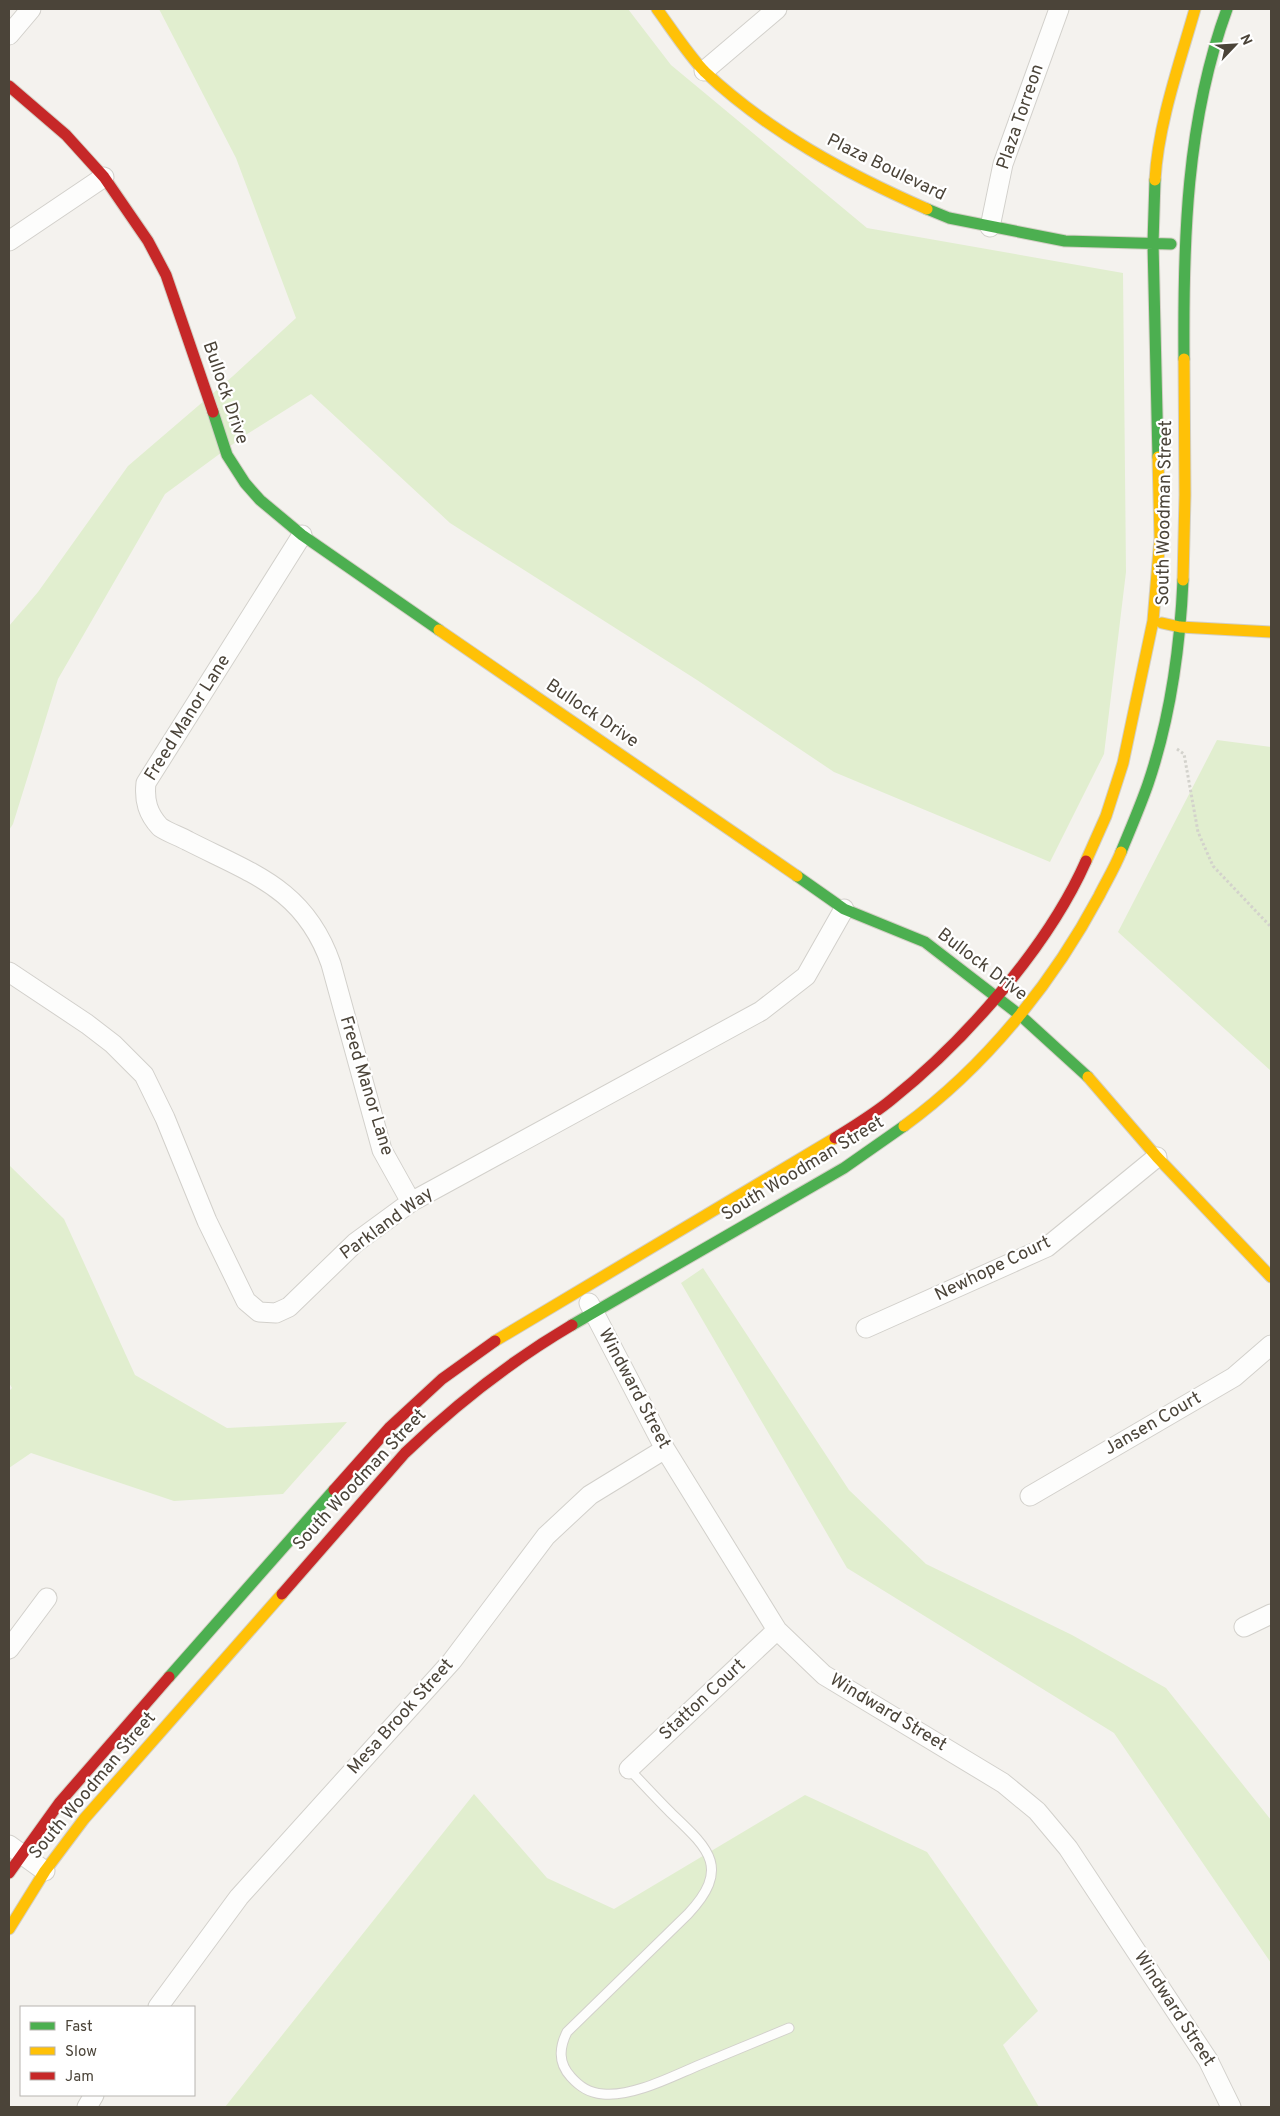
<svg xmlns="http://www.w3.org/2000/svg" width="1280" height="2116" font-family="Overpass,sans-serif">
<rect width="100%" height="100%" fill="#f4f2ee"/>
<!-- green -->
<path fill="#e1eecf" d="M 159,9 L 628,9 L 671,65 L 867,228 L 1123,273 L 1126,572 L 1104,754 L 1050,862 L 834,772 L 697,680 L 450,523 L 311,394 L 244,436 L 165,494 L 58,679 L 13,824 L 9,830 L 9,626 L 38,592 L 128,466 L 233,376 L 296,318 L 236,158 Z
M 1217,740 L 1271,747 L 1271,1071 L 1118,932 Z
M 9,1165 L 64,1219 L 135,1375 L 227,1428 L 347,1422 L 283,1494 L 174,1501 L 31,1453 L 9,1468 L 9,1391 L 12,1388 L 9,1383 Z
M 703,1268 L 849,1490 L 926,1564 L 1072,1635 L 1166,1688 L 1271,1820 L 1271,1963 L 1114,1733 L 847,1568 L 681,1283 Z
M 474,1794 L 547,1878 L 614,1909 L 805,1795 L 927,1852 L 1038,2011 L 1003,2045 L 1039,2107 L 225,2107 Z"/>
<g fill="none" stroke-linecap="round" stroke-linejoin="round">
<!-- lane casing -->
<g stroke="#d2d0cb" stroke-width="11">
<path id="lane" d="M 629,1769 C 643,1784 657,1799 671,1813 C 709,1849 731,1868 688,1914 L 567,2032 C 559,2048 558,2063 571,2077 C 580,2087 589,2093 603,2094 C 632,2097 671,2077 697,2066 C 728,2053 758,2041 789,2028"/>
</g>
<!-- street casing -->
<g stroke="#d2d0cb" stroke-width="21">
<path id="street" d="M 9,35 L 31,9
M 704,71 L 777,9
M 990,227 L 1003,164 L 1059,9
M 9,241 L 104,177
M 302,535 L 146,783 C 144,801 148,814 160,827 C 169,833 179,836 188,841 C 253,874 305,889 331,964 L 382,1150 L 411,1202
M 9,972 L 87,1024 L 113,1044 L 144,1075 L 165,1118 L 207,1221 L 246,1301 L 259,1312 L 276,1313 L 289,1307 L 355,1243 L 411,1202 L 761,1011 L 806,976 L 844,909
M 589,1303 L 665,1449 L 777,1630 L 824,1675 L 1003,1783 L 1037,1811 L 1068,1848 L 1208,2060 L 1231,2107
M 866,1328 L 1047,1247 L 1157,1157
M 1030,1496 L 1234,1377 L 1271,1345
M 1244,1627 L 1271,1614
M 9,1649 L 47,1598
M 629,1769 L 777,1630
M 9,1845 L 45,1871
M 158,2007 L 239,1897 L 452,1661 L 546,1536 L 590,1495 L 665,1449
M 87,2107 L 94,2095"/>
</g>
<!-- fast casing -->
<g stroke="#d3cfc5" stroke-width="13">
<path id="fast" d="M 1155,180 L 1153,243 L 1158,457
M 927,209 L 949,218 L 1065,241 L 1171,244
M 1184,359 C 1183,241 1186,121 1227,9
M 213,412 L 227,455 L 245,483 L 260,500 L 302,535 L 439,630
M 1121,852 C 1130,830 1140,807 1148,784 C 1170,719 1180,649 1183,580
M 797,876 L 844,909 L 925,942 L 1021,1016 L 1088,1077
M 572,1325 L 844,1168 L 904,1126
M 169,1677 L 334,1490"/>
</g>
<!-- slow casing -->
<g stroke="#d3cfc5" stroke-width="13">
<path id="slow" d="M 657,9 C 671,28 689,56 705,72 C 769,132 847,174 927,209
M 1155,180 C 1158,124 1180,62 1195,9
M 1183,580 L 1185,495 L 1184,359
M 1162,623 L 1180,627 L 1271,632
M 439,630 L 797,876
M 1086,861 L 1106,816 L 1123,763 L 1153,621 L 1160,538 L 1158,457
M 1088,1077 L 1157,1157 L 1271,1277
M 904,1126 C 985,1067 1052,984 1099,896 C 1106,882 1115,867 1121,852
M 495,1341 L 835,1138
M 9,1929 L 45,1871 L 84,1819 L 282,1594"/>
</g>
<!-- jam casing -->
<g stroke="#d3cfc5" stroke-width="13">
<path id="jam" d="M 9,86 L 66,135 L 104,177 L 148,241 L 166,275 L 213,412
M 835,1138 C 854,1126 874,1114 891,1100 C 965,1041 1048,947 1086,861
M 334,1490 L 390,1427 L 442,1379 L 495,1341
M 282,1594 L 405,1453 C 456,1404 511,1361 572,1325
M 9,1873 L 60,1802 L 169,1677"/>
</g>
<!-- path -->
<path stroke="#d3d2cc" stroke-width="3" stroke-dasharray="2.5 2.5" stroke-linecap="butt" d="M 1177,749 L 1184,754 L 1198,832 L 1213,866 L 1271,927"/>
<!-- lane -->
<use href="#lane" stroke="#fdfdfc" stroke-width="9"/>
<!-- street -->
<use href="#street" stroke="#fdfdfc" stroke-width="19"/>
<!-- fast -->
<use href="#fast" stroke="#4caf50" stroke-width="11"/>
<!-- slow -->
<use href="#slow" stroke="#ffc107" stroke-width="11"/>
<!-- jam -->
<use href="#jam" stroke="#c62828" stroke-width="11"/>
</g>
<g text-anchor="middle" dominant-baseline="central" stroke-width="4.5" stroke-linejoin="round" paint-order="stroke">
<!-- street labels -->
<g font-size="18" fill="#4b4439" stroke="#fff">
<text transform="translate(1021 117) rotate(-71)">Plaza Torreon</text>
<text transform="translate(886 168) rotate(26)">Plaza Boulevard</text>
<text transform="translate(225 393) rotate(71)">Bullock Drive</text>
<text transform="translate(1165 513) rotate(-89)">South Woodman Street</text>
<text transform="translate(592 714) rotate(34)">Bullock Drive</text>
<text transform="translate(188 718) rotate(-58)">Freed Manor Lane</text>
<text transform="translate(982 965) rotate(37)">Bullock Drive</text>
<text transform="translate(366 1086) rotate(73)">Freed Manor Lane</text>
<text transform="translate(803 1169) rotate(-31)">South Woodman Street</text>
<text transform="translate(387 1224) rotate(-36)">Parkland Way</text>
<text transform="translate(993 1269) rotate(-26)">Newhope Court</text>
<text transform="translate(634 1389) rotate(62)">Windward Street</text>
<text transform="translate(1153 1424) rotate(-30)">Jansen Court</text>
<text transform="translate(360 1480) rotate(-47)">South Woodman Street</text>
<text transform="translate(703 1700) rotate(-43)">Statton Court</text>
<text transform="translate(888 1713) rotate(31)">Windward Street</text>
<text transform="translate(401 1717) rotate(-48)">Mesa Brook Street</text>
<text transform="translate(93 1786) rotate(-50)">South Woodman Street</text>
<text transform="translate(1174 2009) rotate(57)">Windward Street</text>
</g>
</g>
<!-- border -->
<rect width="1280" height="2116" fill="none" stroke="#4b4439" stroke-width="20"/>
<!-- legend -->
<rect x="20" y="2006" width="175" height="90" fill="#ffffff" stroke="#b7b4b0"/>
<rect x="30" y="2022" width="25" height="8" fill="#4caf50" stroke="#b7b4b0"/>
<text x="65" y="2031" font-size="15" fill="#4b4439">Fast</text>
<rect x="30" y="2047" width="25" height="8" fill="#ffc107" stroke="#b7b4b0"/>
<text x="65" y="2056" font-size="15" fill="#4b4439">Slow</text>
<rect x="30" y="2072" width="25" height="8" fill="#c62828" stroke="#b7b4b0"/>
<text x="65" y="2081" font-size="15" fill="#4b4439">Jam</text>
<!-- north arrow -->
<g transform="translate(1235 45) rotate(65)" stroke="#ffffff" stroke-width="4" paint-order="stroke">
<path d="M0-4L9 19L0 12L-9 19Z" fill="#4b4439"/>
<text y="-8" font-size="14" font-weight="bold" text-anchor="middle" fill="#4b4439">N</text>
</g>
</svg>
